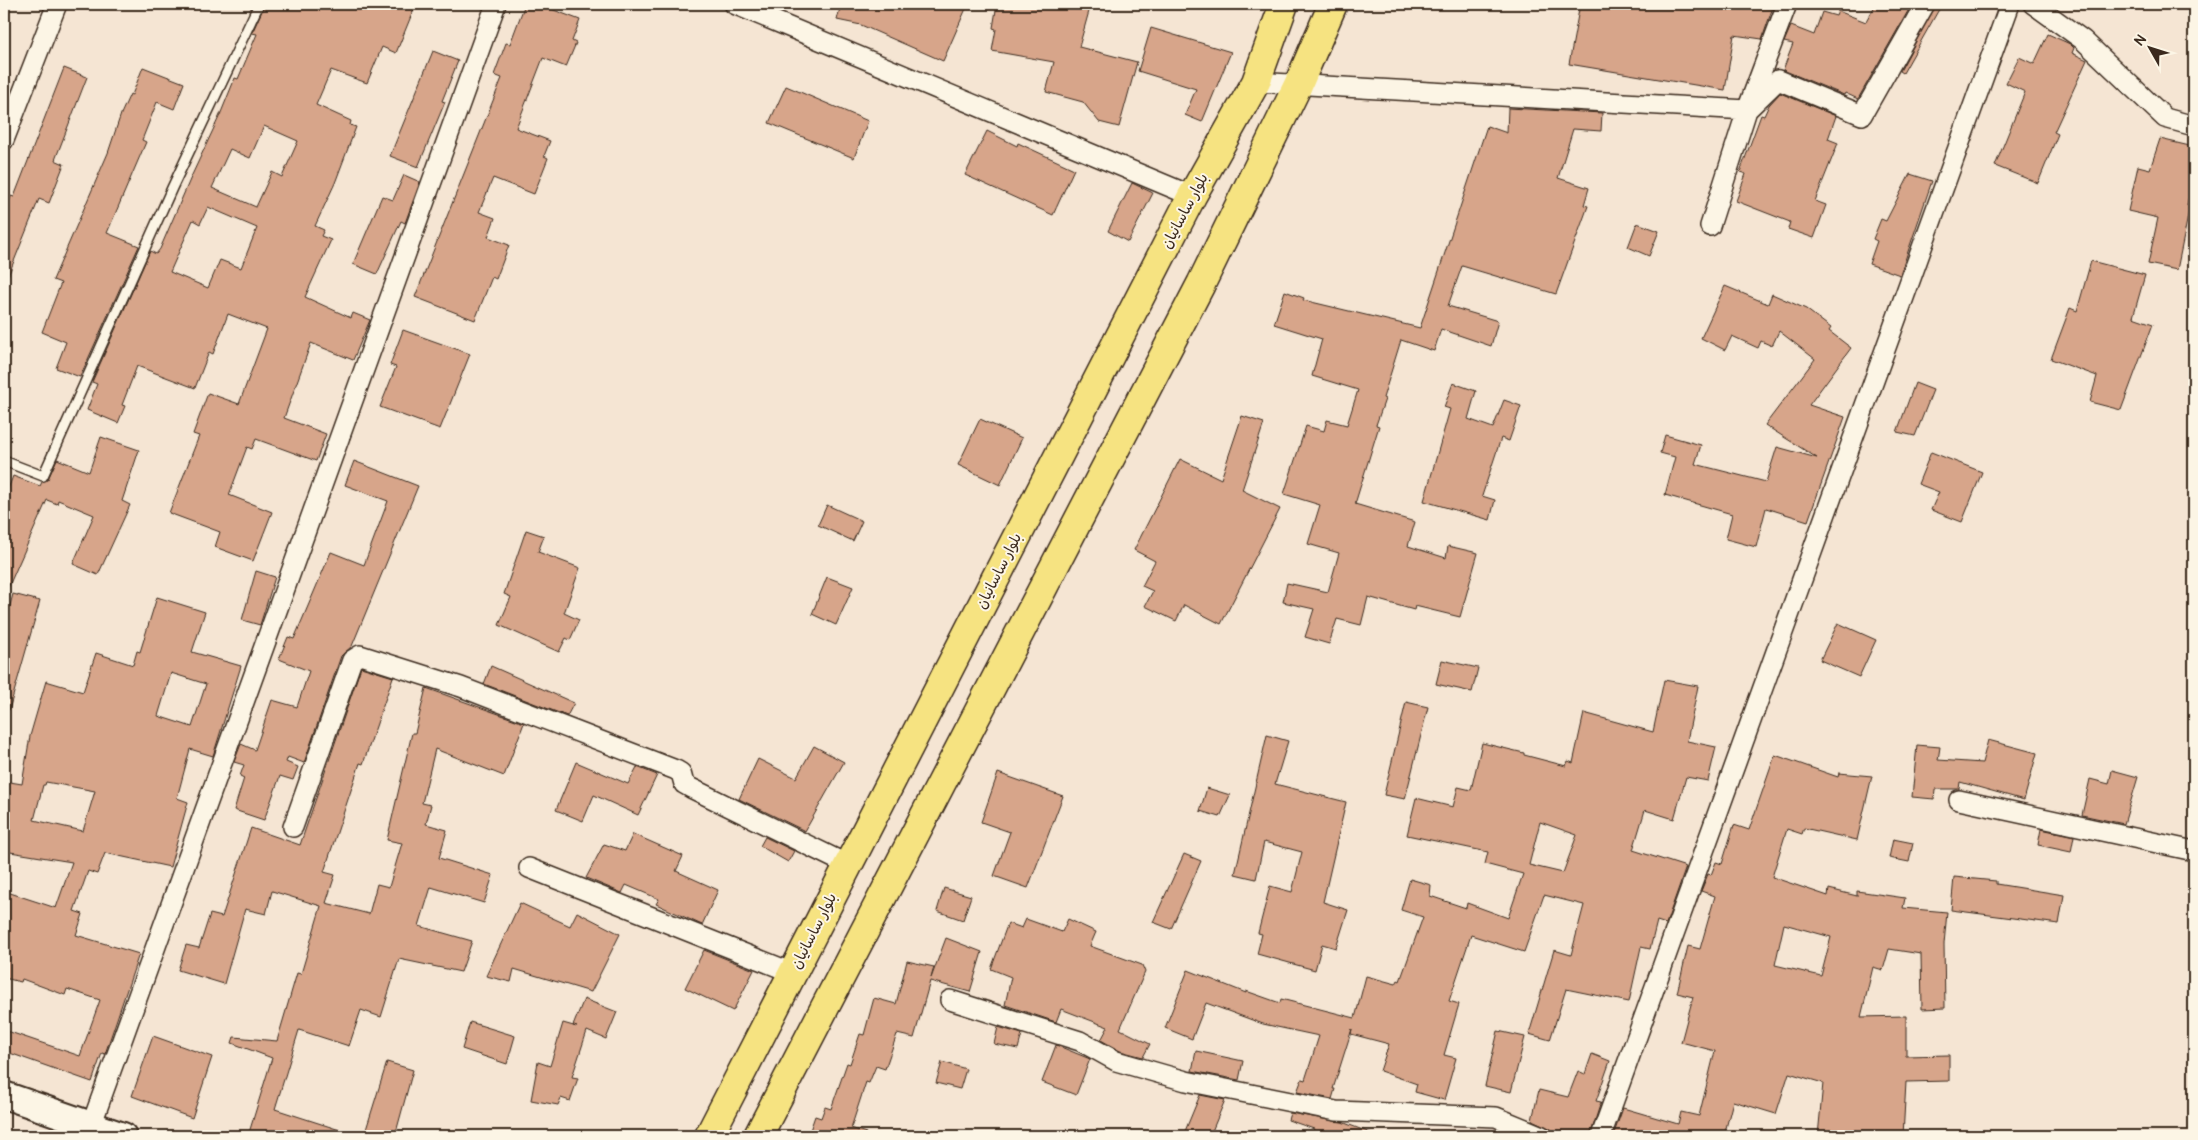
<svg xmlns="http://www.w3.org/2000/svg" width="2198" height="1140" font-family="Pangolin,'Playpen Sans Arabic',sans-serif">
<rect width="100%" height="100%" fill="#f5e5d3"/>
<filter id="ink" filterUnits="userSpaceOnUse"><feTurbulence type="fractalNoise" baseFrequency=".02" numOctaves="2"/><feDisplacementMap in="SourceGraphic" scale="10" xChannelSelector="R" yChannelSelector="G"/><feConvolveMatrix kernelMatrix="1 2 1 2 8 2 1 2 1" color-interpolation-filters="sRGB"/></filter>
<g filter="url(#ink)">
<!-- building -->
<path fill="#d7a58a" stroke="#3b2a1e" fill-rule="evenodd" d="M 265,4 L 416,4 L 396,53 L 382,47 L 367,83 L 331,70 L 316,105 L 351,121 L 350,125 L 356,127 L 335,183 L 315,226 L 324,230 L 321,236 L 331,240 L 305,297 L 351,318 L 353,313 L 370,320 L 353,360 L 311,343 L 284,418 L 326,434 L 316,461 L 256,439 L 252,449 L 247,447 L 229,495 L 272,512 L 253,561 L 215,547 L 220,532 L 169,513 L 199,436 L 193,434 L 208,393 L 239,404 L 267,329 L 228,314 L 213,354 L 209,352 L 195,388 L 137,366 L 122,405 L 125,406 L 118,423 L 87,410 L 97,384 L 92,382 L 150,251 L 156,254 L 160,249 L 192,175 L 220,115 L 235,78 L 238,79 L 257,34 L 252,33 ZM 264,126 L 298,141 L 282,177 L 272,172 L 256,207 L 212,188 L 230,149 L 250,158 ZM 208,207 L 257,228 L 241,268 L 220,260 L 208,288 L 170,272 L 193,220 L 200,224 Z
M 525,4 L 538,4 L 580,20 L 572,41 L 576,43 L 566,67 L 543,58 L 516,128 L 550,141 L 544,156 L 548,158 L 534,194 L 493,178 L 479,212 L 495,218 L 488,237 L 509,245 L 496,279 L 492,277 L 475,320 L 415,297 L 502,78 L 494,75 L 506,43 L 510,44 Z
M 841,4 L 968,4 L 943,61 L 861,25 L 837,20 Z
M 997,4 L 1091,4 L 1079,47 L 1137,62 L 1119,127 L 1099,122 L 1083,102 L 1046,92 L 1054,62 L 992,51 L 996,29 L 993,28 Z
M 1580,4 L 1774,4 L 1762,39 L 1734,35 L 1725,90 L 1569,64 Z
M 1876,4 L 1912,4 L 1858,99 L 1845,93 L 1844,95 L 1783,70 L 1793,44 L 1784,42 L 1791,26 L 1814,35 L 1822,12 L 1836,16 L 1838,11 L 1866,22 Z
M 1936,4 L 1942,4 L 1903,73 L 1900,71 Z
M 1151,28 L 1231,52 L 1202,122 L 1185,115 L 1196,89 L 1138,71 Z
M 2048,34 L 2070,44 L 2074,48 L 2072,53 L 2087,60 L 2054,132 L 2058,134 L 2038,183 L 1995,166 L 2025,92 L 2006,83 L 2019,57 L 2034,64 Z
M 433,51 L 458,61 L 442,101 L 445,102 L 418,167 L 390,156 Z
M 143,67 L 184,83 L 174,109 L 157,102 L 142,140 L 146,142 L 107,233 L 139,246 L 80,377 L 56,368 L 66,342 L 42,332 L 61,283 L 53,280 L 108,153 L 121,114 L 130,94 L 132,95 Z
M 64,68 L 87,77 L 55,160 L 64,164 L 49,203 L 39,199 L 4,286 L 4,215 L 11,196 L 14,197 Z
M 786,86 L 868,121 L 854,158 L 769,123 Z
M 1780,93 L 1836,116 L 1828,139 L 1838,143 L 1815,201 L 1826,205 L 1814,238 L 1788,229 L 1790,222 L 1736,201 L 1746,174 L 1740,172 L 1761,115 L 1764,116 L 1769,105 Z
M 1508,108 L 1602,113 L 1601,131 L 1573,129 L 1558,178 L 1589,188 L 1584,205 L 1588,206 L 1556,294 L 1462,266 L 1448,306 L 1498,321 L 1491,346 L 1441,329 L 1434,351 L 1401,340 L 1383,398 L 1385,399 L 1376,425 L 1379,426 L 1355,504 L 1415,522 L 1408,546 L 1446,558 L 1448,546 L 1478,553 L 1460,617 L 1415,606 L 1414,610 L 1368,597 L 1361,625 L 1337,619 L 1329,644 L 1305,637 L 1314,609 L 1283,602 L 1287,583 L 1328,592 L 1339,553 L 1308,544 L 1320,505 L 1284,494 L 1306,426 L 1324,431 L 1327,420 L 1347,425 L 1358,390 L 1312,376 L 1322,339 L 1274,324 L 1285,291 L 1304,298 L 1303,300 L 1420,328 L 1487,126 L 1507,133 Z
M 987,131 L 1017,146 L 1018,143 L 1074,169 L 1053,215 L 965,175 Z
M 2160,139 L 2194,147 L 2194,173 L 2187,205 L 2190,206 L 2177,270 L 2148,264 L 2158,218 L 2128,211 L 2138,166 L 2150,169 Z
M 1910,174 L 1932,181 L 1900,275 L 1869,264 L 1877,241 L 1873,239 L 1881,219 L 1886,221 Z
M 404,175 L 420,182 L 405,223 L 401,221 L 377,274 L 353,264 L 382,196 L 393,200 Z
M 1132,183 L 1153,193 L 1128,242 L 1108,231 Z
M 1637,223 L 1659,231 L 1649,256 L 1628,247 Z
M 2091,261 L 2145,275 L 2133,317 L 2153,324 L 2121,410 L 2090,402 L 2097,376 L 2051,359 L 2070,308 L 2077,311 Z
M 1725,286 L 1768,304 L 1772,294 L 1806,309 L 1831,328 L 1829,331 L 1851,348 L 1809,405 L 1845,417 L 1808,521 L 1766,508 L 1756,547 L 1726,539 L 1732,514 L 1665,495 L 1675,457 L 1660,453 L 1665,435 L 1701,445 L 1695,464 L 1766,482 L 1777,447 L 1817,458 L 1765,425 L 1815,359 L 1779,331 L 1772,346 L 1761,341 L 1758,348 L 1732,336 L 1725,350 L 1701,338 Z
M 403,330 L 470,354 L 440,429 L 380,407 L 396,367 L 390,365 Z
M 1453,383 L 1476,391 L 1468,419 L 1493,428 L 1504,400 L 1521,406 L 1509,441 L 1501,438 L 1482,496 L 1495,500 L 1490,520 L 1424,501 L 1450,409 L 1444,407 Z
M 1915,383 L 1933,390 L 1915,436 L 1897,432 Z
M 1242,416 L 1264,423 L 1242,490 L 1280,509 L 1221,624 L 1184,605 L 1176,621 L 1145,606 L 1153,591 L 1142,586 L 1155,561 L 1134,550 L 1180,459 L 1221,479 Z
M 980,419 L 1022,438 L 1000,485 L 958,465 Z
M 101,437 L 139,450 L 122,501 L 130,505 L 98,575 L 73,564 L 94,515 L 58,500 L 57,504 L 47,500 L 4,597 L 4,499 L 13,476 L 40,486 L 42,482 L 48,479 L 57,459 L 89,472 Z
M 1931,452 L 1982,472 L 1962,522 L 1931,510 L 1939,492 L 1918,484 Z
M 354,461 L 418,486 L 352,646 L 341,656 L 304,763 L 288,757 L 286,762 L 298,767 L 293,780 L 280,776 L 264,820 L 234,810 L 244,778 L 240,776 L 244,765 L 234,762 L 241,744 L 255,750 L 272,700 L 297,707 L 309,671 L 279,659 L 288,637 L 294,639 L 331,552 L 364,565 L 388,501 L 345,485 Z
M 827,505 L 862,521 L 853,541 L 818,525 Z
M 526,530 L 544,536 L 538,552 L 580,568 L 564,613 L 579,620 L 570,640 L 566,638 L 559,652 L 499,625 L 511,597 L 504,594 Z
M 256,571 L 275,577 L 260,625 L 242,620 Z
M 827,577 L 853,587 L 836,625 L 812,614 Z
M 13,594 L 40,601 L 9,710 L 4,710 L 4,628 Z
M 157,597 L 205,612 L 192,652 L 241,666 L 213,756 L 190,749 L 177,798 L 188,802 L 170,867 L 105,853 L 97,874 L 88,871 L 74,911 L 83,914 L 76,935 L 139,954 L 105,1054 L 102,1053 L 92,1082 L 4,1051 L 4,1030 L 80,1056 L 100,1000 L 67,989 L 65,995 L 22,979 L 21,982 L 4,978 L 4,891 L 56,908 L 72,862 L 4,851 L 4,781 L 22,784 L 30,736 L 46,681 L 83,692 L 96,653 L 133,665 L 137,651 L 140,652 ZM 171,673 L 206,684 L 192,727 L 158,716 ZM 46,782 L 95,791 L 83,831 L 34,820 L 43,785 L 45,785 Z
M 1838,623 L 1876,640 L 1859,677 L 1820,660 Z
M 1442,660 L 1478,668 L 1472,692 L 1436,684 Z
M 491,666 L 574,703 L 567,716 L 484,684 Z
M 361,667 L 393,677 L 363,764 L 360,763 L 324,872 L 335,875 L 326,903 L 369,914 L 377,884 L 389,887 L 402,843 L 387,840 L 412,733 L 415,733 L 426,688 L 524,723 L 504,776 L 435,749 L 422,803 L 431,805 L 426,824 L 447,830 L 439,858 L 493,875 L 484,903 L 431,887 L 419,926 L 472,941 L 461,972 L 399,959 L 381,1017 L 361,1010 L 349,1046 L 299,1030 L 275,1109 L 346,1132 L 345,1136 L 248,1136 L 272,1058 L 232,1043 L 234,1037 L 277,1041 L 297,973 L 301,974 L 321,906 L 272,891 L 266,914 L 245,909 L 224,984 L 178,970 L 186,945 L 199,948 L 210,914 L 222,917 L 251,828 L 300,845 Z
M 1664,680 L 1698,686 L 1687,741 L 1716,747 L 1708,781 L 1686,777 L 1674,819 L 1645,810 L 1633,850 L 1686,867 L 1666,924 L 1657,921 L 1650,949 L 1641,947 L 1629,1002 L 1566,989 L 1550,1040 L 1529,1034 L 1554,950 L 1571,955 L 1584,905 L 1544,895 L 1524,952 L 1471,935 L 1449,1001 L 1459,1004 L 1444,1055 L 1456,1058 L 1444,1100 L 1415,1092 L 1417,1084 L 1380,1071 L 1389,1044 L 1351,1034 L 1352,1029 L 1333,1089 L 1335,1089 L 1332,1099 L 1297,1092 L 1302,1079 L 1305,1080 L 1319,1036 L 1263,1024 L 1206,1003 L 1192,1039 L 1165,1028 L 1188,970 L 1246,993 L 1246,991 L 1280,1003 L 1281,999 L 1355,1018 L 1366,976 L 1396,984 L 1398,980 L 1400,981 L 1423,917 L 1401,910 L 1410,879 L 1431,885 L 1430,896 L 1466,908 L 1467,903 L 1508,918 L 1523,874 L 1485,864 L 1488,852 L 1407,835 L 1416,798 L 1453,807 L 1458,787 L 1471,790 L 1482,743 L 1524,753 L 1524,755 L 1566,766 L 1568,761 L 1573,763 L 1584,713 L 1653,732 ZM 1540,822 L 1577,835 L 1563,873 L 1529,865 Z
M 1406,702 L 1428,707 L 1405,799 L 1384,795 Z
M 1267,735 L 1288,741 L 1275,784 L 1346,802 L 1323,902 L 1348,910 L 1336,948 L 1322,944 L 1315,970 L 1257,954 L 1262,934 L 1258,933 L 1270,886 L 1292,892 L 1302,852 L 1264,842 L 1256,879 L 1235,874 Z
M 1988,740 L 2037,753 L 2024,800 L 1960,782 L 1959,789 L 1935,789 L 1934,799 L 1912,797 L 1917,745 L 1940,747 L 1938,760 L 1982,763 Z
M 814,746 L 844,762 L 805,831 L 739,799 L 758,759 L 796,778 Z
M 1775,755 L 1838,777 L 1839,773 L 1872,776 L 1857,840 L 1804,828 L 1802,834 L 1787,829 L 1772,877 L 1828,896 L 1829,889 L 1857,896 L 1857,891 L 1905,898 L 1903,908 L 1947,912 L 1944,944 L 1945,1008 L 1922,1009 L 1921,954 L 1889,949 L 1883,970 L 1873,967 L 1861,1017 L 1906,1016 L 1906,1056 L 1949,1055 L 1949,1081 L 1906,1082 L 1903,1136 L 1818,1136 L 1823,1083 L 1789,1073 L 1776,1114 L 1733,1101 L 1724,1136 L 1613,1136 L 1623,1108 L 1678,1124 L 1681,1112 L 1699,1116 L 1715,1051 L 1681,1042 L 1693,997 L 1677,993 L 1688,946 L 1700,949 L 1715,896 L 1701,891 L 1708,874 L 1711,875 L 1716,862 L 1722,864 L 1734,825 L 1749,830 ZM 1784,924 L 1831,937 L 1821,976 L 1775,965 Z
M 576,762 L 628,784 L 637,767 L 657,775 L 638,815 L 594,795 L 583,821 L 556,810 Z
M 2112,770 L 2138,777 L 2124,824 L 2082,815 L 2090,779 L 2109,784 Z
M 998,773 L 1063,796 L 1028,888 L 994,876 L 1010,832 L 981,822 Z
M 1207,788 L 1230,795 L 1220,817 L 1200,811 Z
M 2041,829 L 2074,836 L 2071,852 L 2038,845 Z
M 633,834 L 683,856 L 676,871 L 718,890 L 702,925 L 656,904 L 659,899 L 626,885 L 622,893 L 586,878 L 604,844 L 625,851 Z
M 765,837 L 794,851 L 788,862 L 760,846 Z
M 1893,839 L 1913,843 L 1909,862 L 1889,858 Z
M 1184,854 L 1201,861 L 1171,929 L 1153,922 Z
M 1954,877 L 1996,881 L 1996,884 L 2064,895 L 2059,924 L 1951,910 Z
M 944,888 L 971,896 L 963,920 L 937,911 Z
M 520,903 L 570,926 L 577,912 L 620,934 L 591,992 L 514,969 L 511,982 L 486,976 Z
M 1026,919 L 1062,932 L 1068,919 L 1096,932 L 1090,946 L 1142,965 L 1145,972 L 1120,1029 L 1150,1044 L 1143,1057 L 1120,1051 L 1101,1040 L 1108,1027 L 1061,1009 L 1056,1022 L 1005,1005 L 1011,977 L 991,969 L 1008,923 L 1022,928 Z
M 946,938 L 982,952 L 970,992 L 930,981 L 914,1038 L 897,1034 L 885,1069 L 876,1066 L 869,1083 L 866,1082 L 851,1128 L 866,1133 L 866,1136 L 808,1136 L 815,1116 L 821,1118 L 825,1107 L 831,1109 L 847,1063 L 850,1064 L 860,1034 L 864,1035 L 874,998 L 896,1004 L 907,961 L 934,967 L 931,978 Z
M 704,950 L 754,970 L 733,1011 L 685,988 Z
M 584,999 L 617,1012 L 606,1039 L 587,1031 L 572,1077 L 578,1078 L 570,1101 L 561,1098 L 558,1105 L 531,1100 L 538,1062 L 550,1066 L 563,1023 L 577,1027 L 573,1026 Z
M 470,1022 L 515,1036 L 507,1064 L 462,1049 Z
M 998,1027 L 1022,1034 L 1018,1049 L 994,1044 Z
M 1498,1031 L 1525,1037 L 1511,1092 L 1485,1086 Z
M 153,1036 L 212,1057 L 192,1118 L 132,1096 Z
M 1056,1045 L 1090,1059 L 1076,1095 L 1042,1082 Z
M 1196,1051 L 1243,1061 L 1239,1080 L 1192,1071 Z
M 1592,1054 L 1610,1061 L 1596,1101 L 1601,1102 L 1590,1136 L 1553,1136 L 1551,1129 L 1532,1120 L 1539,1090 L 1568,1097 L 1578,1071 L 1585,1074 Z
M 387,1062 L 413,1070 L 395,1136 L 364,1136 Z
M 942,1062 L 966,1069 L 960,1089 L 936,1083 Z
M 1200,1095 L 1225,1100 L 1210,1136 L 1183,1136 Z
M 1290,1113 L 1342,1122 L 1373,1134 L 1373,1136 L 1312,1136 L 1314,1129 L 1288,1120 Z"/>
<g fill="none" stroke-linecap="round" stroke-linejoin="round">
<!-- lane casing -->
<g stroke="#3b2a1e" stroke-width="12">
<path id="lane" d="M 4,461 L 43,476 L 172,188 L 259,4"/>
</g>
<!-- street casing -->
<g stroke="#3b2a1e" stroke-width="22">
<path id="street" d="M 734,4 L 1192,196
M 2033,4 L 2083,40 L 2165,118 L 2194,126
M 1256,82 L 1747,110 L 1778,80 L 1862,115 L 1925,4
M 4,140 L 57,4
M 1710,226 L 1747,110 L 1787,4
M 1959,800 L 2194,851
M 293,827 L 352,660 L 360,655 L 461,687 L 676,770 L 681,773 L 684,784 L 691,788 L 848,865
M 529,868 L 793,973
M 950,1000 L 1080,1041 L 1116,1061 L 1186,1081 L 1336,1111 L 1496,1117 L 1542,1136
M 91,1126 L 496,4
M 1601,1136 L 2010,4"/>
</g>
<!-- secondary casing -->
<g stroke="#3b2a1e" stroke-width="30">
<path id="secondary" d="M 4,1095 L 123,1136"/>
</g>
<!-- highway casing -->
<g stroke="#3b2a1e" stroke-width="31">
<path id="highway" d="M 709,1136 L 1192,196 L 1256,82 L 1284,4
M 758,1136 L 1201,284 L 1298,85 L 1333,4"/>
</g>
<!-- lane -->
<use href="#lane" stroke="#fcf5e5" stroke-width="9"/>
<!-- street -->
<use href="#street" stroke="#fcf5e5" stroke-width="19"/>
<!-- secondary -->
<use href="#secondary" stroke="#fcf5e5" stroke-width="26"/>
<!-- highway -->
<use href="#highway" stroke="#f6e381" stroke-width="28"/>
</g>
</g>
<g text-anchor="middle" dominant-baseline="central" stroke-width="4" stroke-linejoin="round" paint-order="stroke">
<!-- street labels -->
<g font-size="15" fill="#3b2a1e" stroke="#fcf5e5">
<text transform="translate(1185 211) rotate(-62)">بلوار ساسانیان</text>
<text transform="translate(999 571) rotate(-63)">بلوار ساسانیان</text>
<text transform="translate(814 931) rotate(-63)">بلوار ساسانیان</text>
</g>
</g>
<!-- margin -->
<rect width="2198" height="1140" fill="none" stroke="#fcf5e5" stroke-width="20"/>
<rect x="10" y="10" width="2178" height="1120" fill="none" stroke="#3b2a1e" stroke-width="2" filter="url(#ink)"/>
<!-- north arrow -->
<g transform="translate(2150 48) rotate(309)" stroke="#fcf5e5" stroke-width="4" paint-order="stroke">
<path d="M0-4L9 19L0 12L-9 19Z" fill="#3b2a1e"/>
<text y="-8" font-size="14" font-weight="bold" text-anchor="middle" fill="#3b2a1e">N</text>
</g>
</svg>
